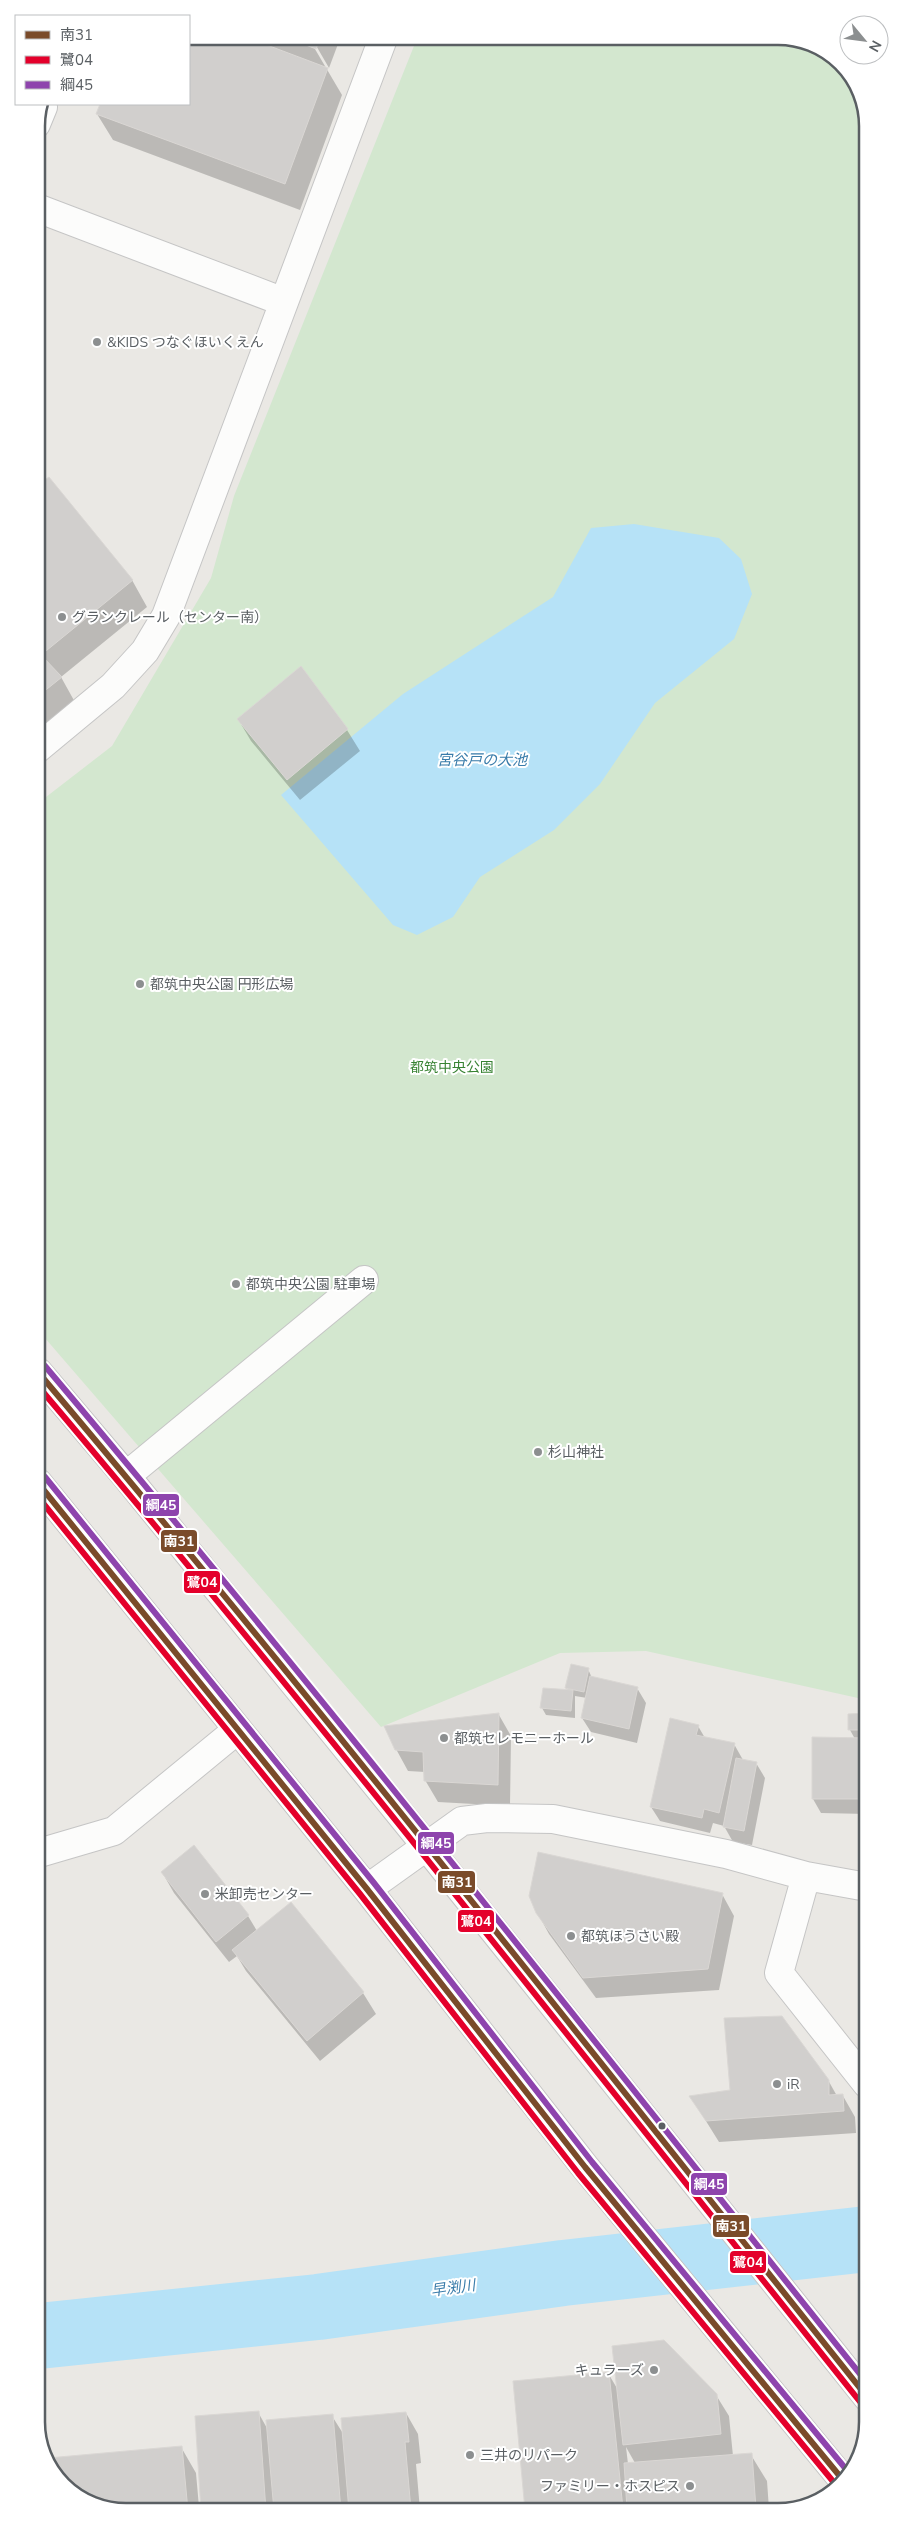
<svg xmlns="http://www.w3.org/2000/svg" width="904" height="2548" font-family="'Nunito Sans','Noto Sans JP',sans-serif">
<rect width="100%" height="100%" fill="#eae8e4"/>
<!-- green -->
<path fill="#d3e7cf" d="M 418,36 L 784,36 L 833,55 L 865,103 L 867,1700 L 646,1651 L 560,1653 L 381,1727 L 38,1330 L 37,804 L 112,746 L 211,578 L 234,496 Z"/>
<!-- water -->
<path fill="#b6e2f7" d="M 634,524 L 719,538 L 741,559 L 752,594 L 734,639 L 655,703 L 600,784 L 554,830 L 480,877 L 453,917 L 417,935 L 393,925 L 281,795 L 403,694 L 553,597 L 591,528 Z"/>
<!-- shadow -->
<path fill="#0003" fill-rule="evenodd" d="M 189,36 L 341,36 L 329,68 L 314,42 L 312,44 L 342,95 L 300,210 L 113,140 L 97,114 L 101,104 L 189,104 Z
M 49,478 L 132,580 L 147,607 L 61,677 L 76,704 L 37,736 L 37,486 Z
M 301,668 L 347,730 L 360,751 L 300,800 L 251,741 L 238,719 Z
M 588,1669 L 592,1678 L 637,1688 L 646,1703 L 637,1743 L 591,1732 L 582,1718 L 587,1698 L 575,1696 L 575,1718 L 546,1715 L 542,1708 L 569,1691 L 566,1688 Z
M 499,1715 L 511,1736 L 510,1806 L 438,1802 L 425,1780 L 425,1772 L 408,1771 L 396,1749 Z
M 867,1715 L 867,1814 L 821,1813 L 813,1799 L 855,1739 L 850,1730 Z
M 698,1726 L 705,1738 L 734,1744 L 743,1760 L 756,1763 L 765,1778 L 752,1845 L 733,1842 L 724,1826 L 713,1823 L 710,1833 L 660,1821 L 651,1807 Z
M 193,1847 L 248,1916 L 257,1931 L 290,1904 L 363,1993 L 376,2014 L 320,2061 L 246,1971 L 237,1956 L 229,1962 L 174,1893 L 162,1872 Z
M 722,1894 L 734,1916 L 719,1990 L 596,1998 L 549,1934 L 537,1912 Z
M 828,2080 L 837,2096 L 843,2096 L 855,2117 L 856,2133 L 719,2142 L 691,2097 Z
M 608,2373 L 618,2390 L 716,2395 L 729,2416 L 733,2456 L 751,2455 L 767,2481 L 769,2509 L 526,2510 ZM 626,2447 L 635,2463 L 628,2464 Z
M 258,2412 L 268,2430 L 332,2416 L 344,2435 L 406,2413 L 418,2434 L 421,2463 L 416,2464 L 420,2510 L 120,2512 L 71,2493 L 49,2459 L 181,2447 L 196,2473 L 199,2507 L 202,2507 Z"/>
<g fill="none" stroke-linecap="round" stroke-linejoin="round">
<!-- river -->
<path stroke="#b6e2f7" stroke-width="66" d="M 39,2336 L 318,2307 L 563,2273 L 867,2239"/>
</g>
<!-- building -->
<path fill="#d1cfcd" stroke="#dad7d4" d="M 189,36 L 243,36 L 328,68 L 285,184 L 96,114 L 100,104 L 189,104 Z
M 283,36 L 321,36 L 316,49 Z
M 49,477 L 133,580 L 41,655 L 62,677 L 37,697 L 37,485 Z
M 301,666 L 348,729 L 287,780 L 237,719 Z
M 571,1664 L 589,1668 L 584,1692 L 565,1688 Z
M 590,1676 L 638,1687 L 629,1729 L 581,1718 Z
M 543,1688 L 573,1690 L 571,1711 L 540,1708 Z
M 499,1713 L 498,1785 L 424,1781 L 423,1752 L 395,1750 L 384,1726 Z
M 867,1713 L 867,1730 L 848,1730 L 848,1714 Z
M 670,1718 L 699,1725 L 696,1735 L 735,1743 L 719,1813 L 704,1809 L 702,1818 L 650,1807 Z
M 812,1737 L 867,1738 L 867,1799 L 812,1799 Z
M 736,1758 L 757,1762 L 744,1831 L 723,1827 Z
M 194,1845 L 249,1915 L 216,1942 L 161,1872 Z
M 538,1852 L 723,1893 L 708,1969 L 583,1978 L 536,1913 L 529,1896 Z
M 291,1902 L 364,1992 L 307,2041 L 232,1950 Z
M 782,2016 L 829,2080 L 829,2095 L 843,2094 L 844,2111 L 706,2121 L 689,2096 L 730,2090 L 724,2018 Z
M 664,2340 L 717,2394 L 721,2434 L 623,2445 L 612,2346 Z
M 609,2372 L 623,2509 L 525,2510 L 513,2381 Z
M 259,2411 L 266,2511 L 201,2511 L 195,2416 Z
M 406,2412 L 409,2442 L 405,2442 L 411,2510 L 349,2511 L 341,2418 Z
M 333,2414 L 341,2511 L 274,2511 L 266,2420 Z
M 182,2446 L 188,2511 L 120,2512 L 71,2493 L 48,2458 Z
M 752,2453 L 756,2509 L 627,2509 L 624,2463 Z"/>
<g fill="none" stroke-linecap="round" stroke-linejoin="round">
<!-- minor casing -->
<g stroke="#c5c5c5" stroke-width="30">
<path id="minor" d="M 36,124 L 43,107
M 37,208 L 284,302
M 37,749 L 113,686 L 145,651 L 166,616 L 384,36
M 38,1372 L 126,1476 L 427,1847 L 868,2398
M 126,1476 L 364,1280
M 38,1483 L 367,1889 L 585,2167 L 843,2480
M 39,1853 L 114,1831 L 237,1730
M 806,1876 L 779,1973 L 867,2084
M 367,1889 L 462,1821 L 487,1818 L 553,1819 L 726,1854 L 806,1876 L 867,1887"/>
</g>
<!-- minor -->
<use href="#minor" stroke="#fcfcfb" stroke-width="28"/>
<!-- bus-1 casing -->
<g stroke="#fff" stroke-width="10">
<path id="bus-1" d="M 38,1372 C 322,1708 593,2054 868,2398
M 38,1483 L 367,1889 L 585,2167 L 843,2480"/>
</g>
<!-- bus-2 casing -->
<g stroke="#fff" stroke-width="10">
<path id="bus-2" d="M 38,1386 C 320,1719 589,2063 861,2403
M 38,1497 L 360,1894 L 578,2173 L 836,2485"/>
</g>
<!-- bus-3 casing -->
<g stroke="#fff" stroke-width="10">
<path id="bus-3" d="M 45,1366 C 326,1699 595,2043 868,2384
M 45,1477 L 374,1883 L 592,2162 L 850,2474"/>
</g>
<!-- bus-1 -->
<use href="#bus-1" stroke="#7a4b2a" stroke-width="6"/>
<!-- bus-2 -->
<use href="#bus-2" stroke="#e4002b" stroke-width="6"/>
<!-- bus-3 -->
<use href="#bus-3" stroke="#8e44ad" stroke-width="6"/>
</g>
<!-- markers -->
<g fill="#8c8f90" stroke="#fff" stroke-width="2">
<circle cx="97" cy="342" r="5"/>
<circle cx="62" cy="617" r="5"/>
<circle cx="140" cy="984" r="5"/>
<circle cx="236" cy="1284" r="5"/>
<circle cx="538" cy="1452" r="5"/>
<circle cx="444" cy="1738" r="5"/>
<circle cx="205" cy="1894" r="5"/>
<circle cx="571" cy="1936" r="5"/>
<circle cx="777" cy="2084" r="5"/>
<circle cx="654" cy="2370" r="5"/>
<circle cx="470" cy="2455" r="5"/>
<circle cx="690" cy="2486" r="5"/>
</g>
<circle fill="#5a5f63" stroke="#fff" stroke-width="2" cx="662" cy="2126" r="4.5"/>
<g text-anchor="middle" dominant-baseline="central" stroke-width="4" stroke-linejoin="round" paint-order="stroke">
<!-- poi labels -->
<g font-size="14" fill="#5a5f63" stroke="#fff" text-anchor="start">
<text x="107" y="342">&amp;KIDS つなぐほいくえん</text>
<text x="72" y="617">グランクレール（センター南）</text>
<text x="150" y="984">都筑中央公園 円形広場</text>
<text x="246" y="1284">都筑中央公園 駐車場</text>
<text x="548" y="1452">杉山神社</text>
<text x="454" y="1738">都筑セレモニーホール</text>
<text x="215" y="1894">米卸売センター</text>
<text x="581" y="1936">都筑ほうさい殿</text>
<text x="787" y="2084">iR</text>
<text x="644" y="2370" text-anchor="end">キュラーズ</text>
<text x="480" y="2455">三井のリパーク</text>
<text x="680" y="2486" text-anchor="end">ファミリー・ホスピス</text>
</g>
<!-- park labels -->
<g font-size="14" fill="#378232" stroke="#fff">
<text x="452" y="1067">都筑中央公園</text>
</g>
<!-- water labels -->
<g font-size="15" font-style="italic" fill="#397caa" stroke="#fff">
<text x="482" y="760">宮谷戸の大池</text>
<text transform="translate(453 2288) rotate(-8)">早渕川</text>
</g>
</g>
<!-- crop -->
<path d="M0 0H904V2548H0ZM126 45H778A81 81 0 0 1 859 126V2422A81 81 0 0 1 778 2503H126A81 81 0 0 1 45 2422V126A81 81 0 0 1 126 45Z" fill="#fff" fill-rule="evenodd"/>
<path fill="none" stroke="#5a5f63" stroke-width="2.5" d="M126 45H778A81 81 0 0 1 859 126V2422A81 81 0 0 1 778 2503H126A81 81 0 0 1 45 2422V126A81 81 0 0 1 126 45Z"/>
<g stroke="#fff" stroke-width="2">
<rect x="142" y="1493" width="38" height="24" rx="5" fill="#8e44ad"/>
<rect x="160" y="1529" width="38" height="24" rx="5" fill="#7a4b2a"/>
<rect x="183" y="1570" width="38" height="24" rx="5" fill="#e4002b"/>
<rect x="417" y="1831" width="38" height="24" rx="5" fill="#8e44ad"/>
<rect x="437" y="1870" width="39" height="24" rx="5" fill="#7a4b2a"/>
<rect x="457" y="1909" width="38" height="24" rx="5" fill="#e4002b"/>
<rect x="690" y="2172" width="38" height="24" rx="5" fill="#8e44ad"/>
<rect x="712" y="2214" width="38" height="24" rx="5" fill="#7a4b2a"/>
<rect x="729" y="2250" width="38" height="24" rx="5" fill="#e4002b"/>
</g>
<g font-size="14" text-anchor="middle" font-weight="bold" fill="#fff">
<text x="161" y="1510">綱45</text>
<text x="179" y="1546">南31</text>
<text x="202" y="1587">鷺04</text>
<text x="436" y="1848">綱45</text>
<text x="457" y="1887">南31</text>
<text x="476" y="1926">鷺04</text>
<text x="709" y="2189">綱45</text>
<text x="731" y="2231">南31</text>
<text x="748" y="2267">鷺04</text>
</g>
<!-- legend -->
<rect x="15" y="15" width="175" height="90" fill="#ffffff" stroke="#bdbfc1"/>
<rect x="25" y="31" width="25" height="8" fill="#7a4b2a" stroke="#bdbfc1"/>
<text x="60" y="40" font-size="15" fill="#5a5f63">南31</text>
<rect x="25" y="56" width="25" height="8" fill="#e4002b" stroke="#bdbfc1"/>
<text x="60" y="65" font-size="15" fill="#5a5f63">鷺04</text>
<rect x="25" y="81" width="25" height="8" fill="#8e44ad" stroke="#bdbfc1"/>
<text x="60" y="90" font-size="15" fill="#5a5f63">綱45</text>
<!-- north arrow -->
<g transform="translate(864 40) rotate(119)"><circle r="24" fill="#ffffff" stroke="#bdbfc1"/>
<path d="M0-4L9 19L0 12L-9 19Z" fill="#8c8f90"/>
<text y="-8" font-size="14" font-weight="bold" text-anchor="middle" fill="#5a5f63">N</text>
</g>
</svg>
